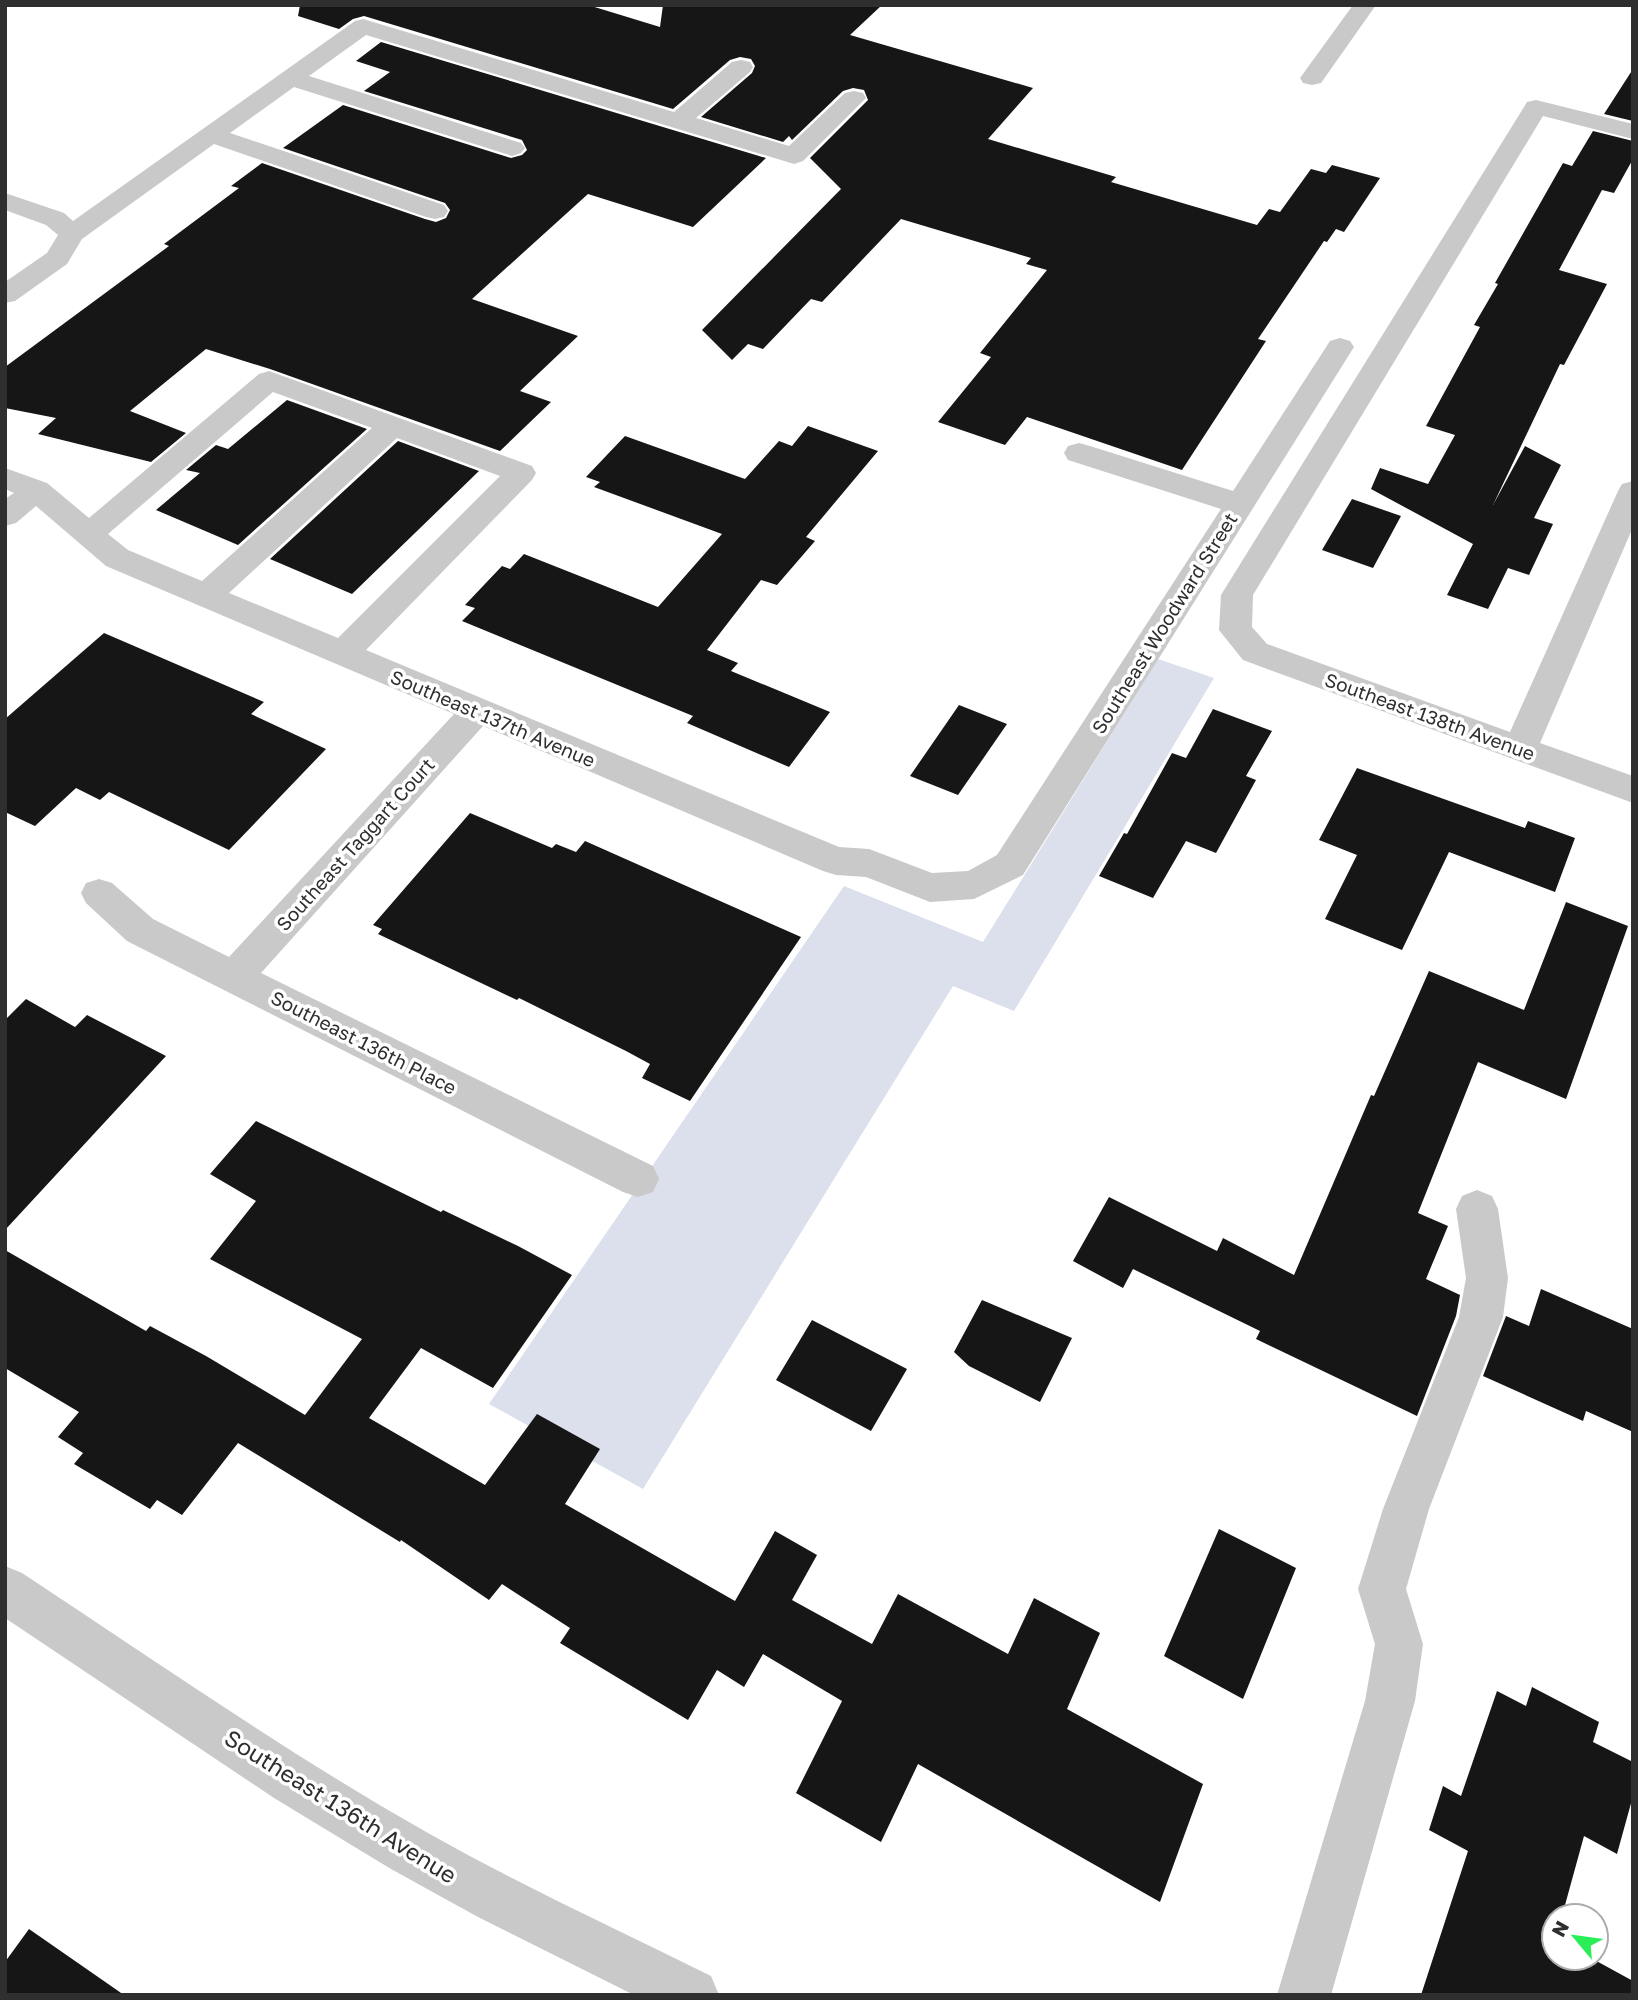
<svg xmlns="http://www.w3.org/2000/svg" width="1638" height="2000" font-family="'Golos Text',sans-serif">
<rect width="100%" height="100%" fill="#fff"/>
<!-- green -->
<path fill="#dce0ed" d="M 1158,659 L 1214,678 L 1014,1011 L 953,986 L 643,1489 L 489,1404 L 844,886 L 983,942 Z"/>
<!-- building -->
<path fill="#161616" d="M 300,5 L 588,5 L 660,27 L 663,5 L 882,5 L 850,35 L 1033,88 L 988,139 L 1116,177 L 1111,182 L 1257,225 L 1269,209 L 1280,212 L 1311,169 L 1326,173 L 1332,165 L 1380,178 L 1344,232 L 1336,229 L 1327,242 L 1324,241 L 1258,339 L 1266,341 L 1182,470 L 1027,417 L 1005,445 L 938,422 L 991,357 L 980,353 L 1047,270 L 1026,264 L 1031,258 L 901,219 L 822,302 L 811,299 L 763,349 L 748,344 L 732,360 L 702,330 L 841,189 L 810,158 L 868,100 L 864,90 L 853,88 L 843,91 L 792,140 L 789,136 L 783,142 L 701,117 L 752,73 L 755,66 L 751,59 L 740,57 L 730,60 L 673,109 L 364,16 L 353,19 L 339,29 L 298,16 Z
M 381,42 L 766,158 L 693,227 L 588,194 L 472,299 L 578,336 L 520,391 L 551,402 L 500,451 L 270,369 L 206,349 L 130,411 L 186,433 L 151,462 L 38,434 L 56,418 L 5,408 L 5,367 L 169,246 L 164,244 L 239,188 L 231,186 L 262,163 L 425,219 L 436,222 L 446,218 L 450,210 L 445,203 L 283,148 L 343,105 L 511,158 L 522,155 L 527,150 L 522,140 L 364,91 L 390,72 L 356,61 Z
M 1633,69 L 1633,121 L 1604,114 Z
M 1593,131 L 1633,141 L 1633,159 L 1614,193 L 1602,190 L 1559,270 L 1607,284 L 1564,365 L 1560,364 L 1493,505 L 1525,446 L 1561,465 L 1534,518 L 1553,524 L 1529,575 L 1508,568 L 1488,609 L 1447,595 L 1473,544 L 1371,489 L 1380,468 L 1428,484 L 1455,435 L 1426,426 L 1480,327 L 1474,325 L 1498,284 L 1495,283 L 1563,163 L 1572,166 Z
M 287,400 L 367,429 L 238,545 L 156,510 L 200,473 L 186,470 L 216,445 L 228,449 Z
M 808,426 L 878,451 L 806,537 L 815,541 L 777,585 L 761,580 L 707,650 L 738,663 L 731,671 L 830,712 L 789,767 L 687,723 L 693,716 L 462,621 L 475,608 L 465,605 L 502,566 L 510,569 L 524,554 L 658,607 L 722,534 L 594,487 L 600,482 L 586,477 L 625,436 L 745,479 L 779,441 L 792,446 Z
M 398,441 L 479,471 L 352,594 L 270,559 Z
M 1352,499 L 1401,516 L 1373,568 L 1322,550 Z
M 104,633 L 264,702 L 251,714 L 326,749 L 229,850 L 109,792 L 100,800 L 76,788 L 35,826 L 5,812 L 5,719 Z
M 959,705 L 1007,724 L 958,795 L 910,776 Z
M 1213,709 L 1272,731 L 1246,776 L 1256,780 L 1216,853 L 1186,841 L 1153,898 L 1099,876 L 1124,833 L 1127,834 L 1172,753 L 1186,758 Z
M 1357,768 L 1525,828 L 1528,821 L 1575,838 L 1555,892 L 1449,852 L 1402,950 L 1325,919 L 1357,855 L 1319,840 Z
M 470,813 L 552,848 L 556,844 L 576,852 L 585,841 L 801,937 L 690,1101 L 642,1078 L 650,1064 L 626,1051 L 519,998 L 517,1000 L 378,934 L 382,929 L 373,925 Z
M 1566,902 L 1628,926 L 1566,1099 L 1478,1062 L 1418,1213 L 1448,1226 L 1426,1279 L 1460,1295 L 1456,1316 L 1417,1416 L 1256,1339 L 1260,1331 L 1133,1269 L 1123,1288 L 1073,1261 L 1109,1197 L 1217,1251 L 1223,1238 L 1294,1275 L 1371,1095 L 1374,1096 L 1429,971 L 1524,1010 Z
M 26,999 L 75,1027 L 87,1015 L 166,1056 L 5,1230 L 5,1020 Z
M 256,1121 L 441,1212 L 443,1210 L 518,1246 L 572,1275 L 493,1388 L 421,1348 L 369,1418 L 485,1485 L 537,1414 L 600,1449 L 565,1504 L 735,1601 L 775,1531 L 817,1555 L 792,1600 L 872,1644 L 898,1594 L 1008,1654 L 1034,1598 L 1100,1633 L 1067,1709 L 1203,1784 L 1160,1902 L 918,1764 L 881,1842 L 796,1793 L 842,1701 L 763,1654 L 744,1687 L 717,1670 L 688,1720 L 560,1643 L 570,1628 L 502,1584 L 489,1600 L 401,1540 L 400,1542 L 238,1443 L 182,1515 L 157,1500 L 150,1509 L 74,1464 L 83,1453 L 58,1437 L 79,1412 L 5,1368 L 5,1250 L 146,1331 L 150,1326 L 206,1356 L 305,1415 L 362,1339 L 210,1259 L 256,1201 L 210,1174 Z
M 1541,1289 L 1633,1329 L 1633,1432 L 1586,1411 L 1583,1421 L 1483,1376 L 1506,1316 L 1529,1326 Z
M 982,1300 L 1072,1338 L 1040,1402 L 969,1366 L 954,1352 Z
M 812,1320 L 907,1369 L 871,1431 L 776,1380 Z
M 1219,1529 L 1296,1568 L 1243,1699 L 1164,1656 Z
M 1532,1687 L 1599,1722 L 1593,1742 L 1633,1762 L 1633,1796 L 1617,1854 L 1584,1836 L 1562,1916 L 1554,1916 L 1554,1958 L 1591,1958 L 1633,1981 L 1633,1995 L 1421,1995 L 1468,1851 L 1429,1830 L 1443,1786 L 1461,1796 L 1497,1691 L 1526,1706 Z
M 29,1929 L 124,1995 L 5,1995 L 5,1962 Z"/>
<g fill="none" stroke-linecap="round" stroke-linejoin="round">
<!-- minor -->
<path fill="#c9c9c9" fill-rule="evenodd" d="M 1353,5 L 1376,5 L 1321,83 L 1312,85 L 1303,83 L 1300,78 Z
M 363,19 L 674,112 L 732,62 L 741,60 L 750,62 L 753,67 L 750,72 L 696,118 L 789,146 L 845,93 L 854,91 L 863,93 L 866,98 L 803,161 L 794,164 L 366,35 L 309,76 L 521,143 L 525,148 L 521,153 L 512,156 L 503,153 L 294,87 L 230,133 L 444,205 L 448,211 L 444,217 L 435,219 L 426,217 L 214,144 L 82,239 L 67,264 L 15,301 L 5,303 L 5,282 L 47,253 L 58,235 L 46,225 L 5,210 L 5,193 L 64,213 L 73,221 L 355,21 Z
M 1536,100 L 1633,124 L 1633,139 L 1543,116 L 1253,595 L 1252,627 L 1267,644 L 1510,732 L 1618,491 L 1622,484 L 1633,481 L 1633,527 L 1540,743 L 1633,776 L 1633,803 L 1243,660 L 1219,630 L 1221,595 L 1524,107 L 1527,102 Z
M 1340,338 L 1350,341 L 1354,347 L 1023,875 L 974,899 L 930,902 L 866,877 L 836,875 L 823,871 L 483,726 L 261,973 L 653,1166 L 659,1179 L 653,1192 L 638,1197 L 623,1192 L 127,941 L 86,903 L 81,893 L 86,883 L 99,879 L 112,883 L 153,919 L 229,957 L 454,714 L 106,566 L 36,506 L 16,523 L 5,526 L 5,499 L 14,493 L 5,489 L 5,468 L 47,483 L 89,518 L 259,374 L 269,371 L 532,466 L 536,473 L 532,480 L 366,650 L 839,847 L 869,849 L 932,873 L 968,871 L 997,855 L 1221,509 L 1068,460 L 1064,453 L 1068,446 L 1079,443 L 1090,446 L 1233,491 L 1330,341 ZM 273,392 L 372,428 L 202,581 L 128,550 L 108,534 ZM 397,438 L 500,476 L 338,638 L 229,593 Z
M 1477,1190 L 1492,1196 L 1498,1209 L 1508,1278 L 1503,1317 L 1429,1509 L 1406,1589 L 1423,1644 L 1415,1701 L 1331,1995 L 1277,1995 L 1365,1701 L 1375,1644 L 1358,1589 L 1383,1509 L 1459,1317 L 1466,1278 L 1456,1209 L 1462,1196 Z
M 5,1566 L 22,1573 C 156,1661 288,1754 428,1833 C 520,1885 616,1929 711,1976 L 719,1995 L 634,1995 L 478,1917 L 391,1869 L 274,1798 L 5,1618 Z"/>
</g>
<g text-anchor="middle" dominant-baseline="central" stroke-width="7" stroke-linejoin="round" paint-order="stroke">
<!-- street labels -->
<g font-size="19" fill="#2f2f2f" stroke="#fff">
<text transform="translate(1164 623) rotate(-58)">Southeast Woodward Street</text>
<text transform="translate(1430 716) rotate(20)">Southeast 138th Avenue</text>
<text transform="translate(493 718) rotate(23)">Southeast 137th Avenue</text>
<text transform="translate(355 844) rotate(-48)">Southeast Taggart Court</text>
<text transform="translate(364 1042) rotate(27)">Southeast 136th Place</text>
</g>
<!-- near-street labels -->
<g font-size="23" fill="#2f2f2f" stroke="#fff">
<text transform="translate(341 1806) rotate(32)">Southeast 136th Avenue</text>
</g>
</g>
<!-- border -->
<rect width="1638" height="2000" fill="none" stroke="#2f2f2f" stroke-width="14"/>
<!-- north arrow -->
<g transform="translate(1575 1937) rotate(299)"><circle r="33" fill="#ffffff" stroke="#acacac" stroke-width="2"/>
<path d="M0-5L12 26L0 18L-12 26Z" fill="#2bed58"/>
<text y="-10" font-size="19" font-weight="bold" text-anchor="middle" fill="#2f2f2f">N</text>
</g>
</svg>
